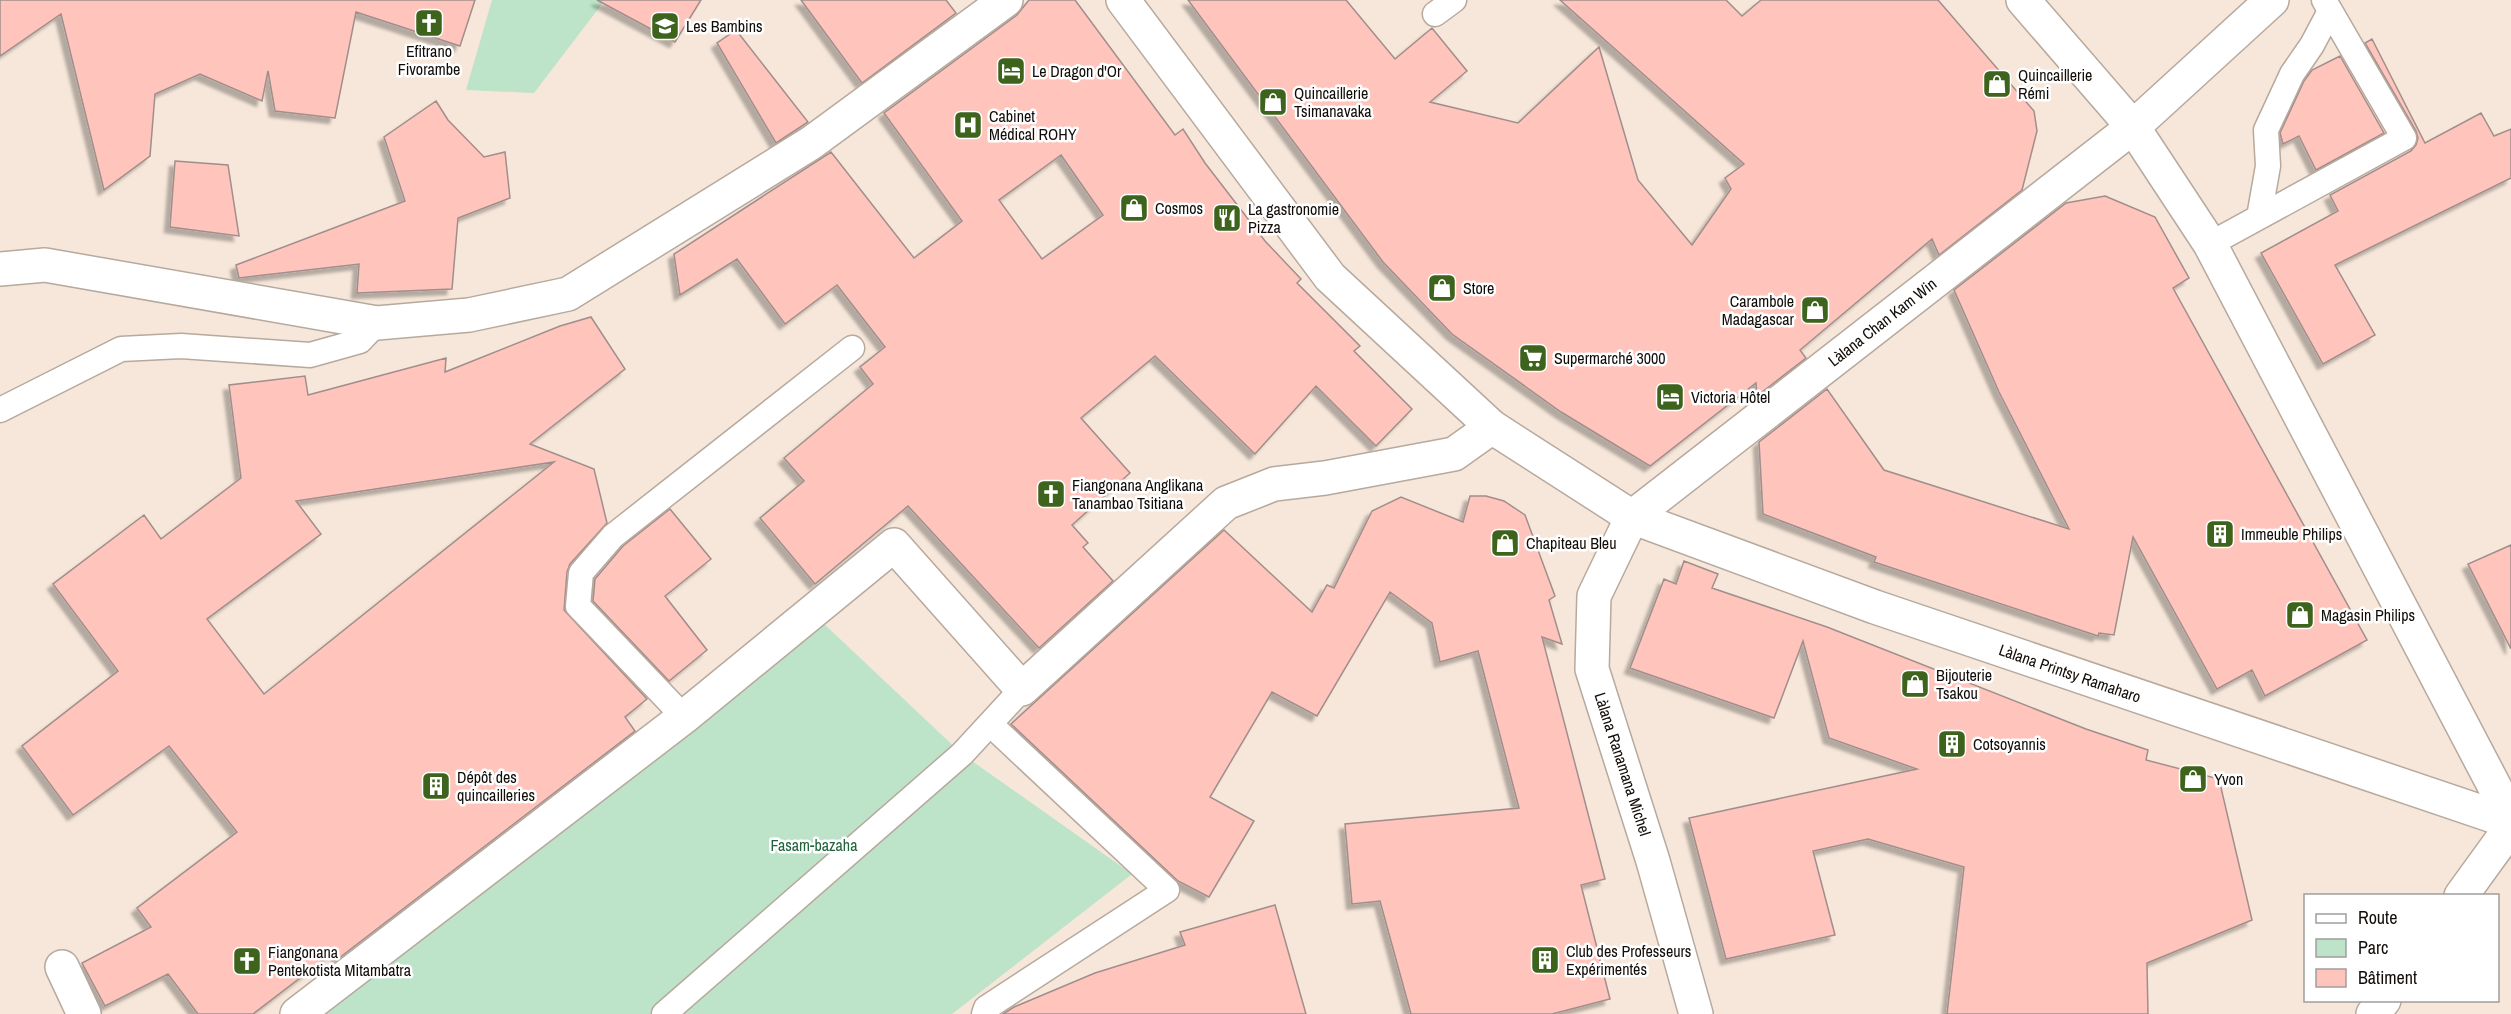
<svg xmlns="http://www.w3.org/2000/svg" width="2511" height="1014" font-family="'Archivo Narrow',sans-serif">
<defs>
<filter id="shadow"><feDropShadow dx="-5.5" dy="5.5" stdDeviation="1.5" flood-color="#0004"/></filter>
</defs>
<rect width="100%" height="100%" fill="#f6e7da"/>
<!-- green -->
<path fill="#bde3c8" d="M 492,0 L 605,0 L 534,93 L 466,90 Z
M 823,623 L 962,754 L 1132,874 L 952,1014 L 322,1014 Z"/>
<!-- building -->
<path fill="#ffc4bc" stroke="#a18e8b" stroke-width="1.5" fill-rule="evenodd" filter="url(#shadow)" d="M 0,0 L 475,0 L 460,46 L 356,12 L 335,118 L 275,111 L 268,71 L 262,101 L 200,74 L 155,94 L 150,156 L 104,190 L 61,14 L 0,56 Z
M 597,0 L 701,0 L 675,42 Z
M 801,0 L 946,0 L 956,13 L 862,83 Z
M 1029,0 L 1075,0 L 1175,135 L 1183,129 L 1205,163 L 1265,241 L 1301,279 L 1297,283 L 1360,346 L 1354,351 L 1412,409 L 1376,446 L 1316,386 L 1255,454 L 1155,356 L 1081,418 L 1130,473 L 1072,525 L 1088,543 L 1083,547 L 1113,581 L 1039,648 L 908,506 L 815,584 L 760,518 L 804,481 L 784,458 L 873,384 L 860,367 L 885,347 L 837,285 L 785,324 L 737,259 L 680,295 L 674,254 L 831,152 L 914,258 L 962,221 L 884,113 L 1017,15 ZM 1061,155 L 1103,215 L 1042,259 L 999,200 Z
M 1188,0 L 1346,0 L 1395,59 L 1432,28 L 1467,71 L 1430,102 L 1518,123 L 1599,47 L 1638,180 L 1692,245 L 1731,189 L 1725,178 L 1744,164 L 1560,0 L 1726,0 L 1742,16 L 1761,0 L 1938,0 L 2034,111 L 2037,131 L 2022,190 L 1939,255 L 1932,239 L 1800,350 L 1806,358 L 1757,396 L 1756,383 L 1650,466 L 1561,412 L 1452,334 L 1383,262 Z
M 736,30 L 808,122 L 776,143 L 717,43 Z
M 2372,39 L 2425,143 L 2481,113 L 2494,136 L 2511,129 L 2511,178 L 2335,265 L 2375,335 L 2323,364 L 2261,253 L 2338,211 L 2330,195 L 2411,151 L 2416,145 L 2418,138 L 2416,131 L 2365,43 Z
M 2340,56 L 2384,133 L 2316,170 L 2299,136 L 2283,144 L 2280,133 L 2304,81 L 2312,70 Z
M 436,101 L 448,120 L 484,157 L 505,152 L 510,198 L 458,218 L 452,289 L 357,293 L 359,264 L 239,278 L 236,265 L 405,201 L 384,137 Z
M 175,161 L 228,165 L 239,236 L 170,227 Z
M 2105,196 L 2155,217 L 2189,278 L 2173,288 L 2367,640 L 2265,696 L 2252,670 L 2217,689 L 2133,537 L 2114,635 L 2099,633 L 2098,636 L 1874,562 L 1876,557 L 1763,514 L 1759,442 L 1827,389 L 1884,470 L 2069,529 L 1999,392 L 1954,290 L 2066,203 Z
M 591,317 L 625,369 L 530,444 L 594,469 L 607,523 L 570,564 L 567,572 L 564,610 L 647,699 L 625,717 L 635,731 L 339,958 L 334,952 L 253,1014 L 198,1014 L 168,974 L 105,1006 L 82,963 L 151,927 L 137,908 L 237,832 L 169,746 L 73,815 L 22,746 L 118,671 L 53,584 L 144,515 L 161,539 L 241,478 L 229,385 L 305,376 L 308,395 L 446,358 L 445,372 L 560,326 ZM 554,462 L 264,694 L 207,619 L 321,534 L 296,501 Z
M 1470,496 L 1486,496 L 1504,501 L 1525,515 L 1555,596 L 1549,600 L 1562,644 L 1542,637 L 1605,879 L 1581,885 L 1610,999 L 1552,1014 L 1411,1014 L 1380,901 L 1352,904 L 1345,824 L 1519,808 L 1478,651 L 1440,662 L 1432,623 L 1390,592 L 1317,716 L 1272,692 L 1210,797 L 1254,821 L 1209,897 L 1178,881 L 1011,724 L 1224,530 L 1312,612 L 1327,585 L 1334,588 L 1372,511 L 1401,497 L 1463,522 Z
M 670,509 L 711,559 L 665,596 L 707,650 L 669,681 L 593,601 L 595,579 L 623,546 Z
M 2511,545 L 2511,649 L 2468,564 Z
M 1684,561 L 1718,574 L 1712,588 L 1827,627 L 2086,729 L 2148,750 L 2146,760 L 2219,779 L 2252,920 L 2147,963 L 2148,1014 L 1947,1014 L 1964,867 L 1868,839 L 1813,851 L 1835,935 L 1726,959 L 1689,818 L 1917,769 L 1829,738 L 1803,641 L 1774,718 L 1630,668 L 1664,579 L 1676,584 Z
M 1275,905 L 1306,1014 L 1003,1014 L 1014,1007 L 1095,973 L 1185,945 L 1180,932 Z"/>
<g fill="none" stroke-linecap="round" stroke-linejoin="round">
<!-- lane casing -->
<g stroke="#b7a99d" stroke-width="27">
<path id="lane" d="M 1435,14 L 1454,0
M 2259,217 L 2268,166 L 2266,130 L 2292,74 L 2312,45 L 2330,11
M 2210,244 L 2404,138 L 2324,0
M 0,410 L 121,349 L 181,346 L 310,355 L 360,341 L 377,323
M 684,717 L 578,606 L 581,573 L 613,536 L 852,348
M 664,1014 L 962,754 L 1022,689
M 984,1014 L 986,1008 L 1167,890 L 990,724"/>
</g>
<!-- street casing -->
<g stroke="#b7a99d" stroke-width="36">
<path id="street" d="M 0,269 L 45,265 L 377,323 L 469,315 L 568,294 L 811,143 L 1006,0
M 1632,517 L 1594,596 L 1592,669 L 1653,861 L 1696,1014
M 2461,896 L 2511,827
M 62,967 L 84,1014
M 297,1014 L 684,717 L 894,545 L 1022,689 L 1226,503 L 1274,484 L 1325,478 L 1454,454 L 1492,427
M 2373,1014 L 2384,1000"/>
</g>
<!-- secondary casing -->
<g stroke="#b7a99d" stroke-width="36">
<path id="secondary" d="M 1123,0 L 1330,277 L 1492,427 L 1632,517 L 1875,607 L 2511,822
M 2023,0 L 2133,127 L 2210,244 L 2511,818
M 1632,517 L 2133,127 L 2272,0"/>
</g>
<!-- lane -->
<use href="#lane" stroke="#fff" stroke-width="24"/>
<!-- street -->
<use href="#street" stroke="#fff" stroke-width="33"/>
<!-- secondary -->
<use href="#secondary" stroke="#fff" stroke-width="33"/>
</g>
<!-- icons -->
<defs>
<g id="church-square" transform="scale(1.5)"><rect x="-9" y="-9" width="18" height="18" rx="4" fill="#3d631c" stroke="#fff"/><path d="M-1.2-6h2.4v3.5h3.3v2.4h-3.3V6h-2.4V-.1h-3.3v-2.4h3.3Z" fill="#fff"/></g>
<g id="school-square" transform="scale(1.5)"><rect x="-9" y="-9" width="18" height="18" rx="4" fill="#3d631c" stroke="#fff"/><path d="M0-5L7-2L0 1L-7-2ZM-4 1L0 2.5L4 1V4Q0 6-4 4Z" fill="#fff"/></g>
<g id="hotel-square" transform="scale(1.5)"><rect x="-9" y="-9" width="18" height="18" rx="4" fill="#3d631c" stroke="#fff"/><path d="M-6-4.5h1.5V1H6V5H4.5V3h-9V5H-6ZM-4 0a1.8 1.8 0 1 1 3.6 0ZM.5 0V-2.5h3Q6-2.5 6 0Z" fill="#fff"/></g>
<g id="shop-square" transform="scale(1.5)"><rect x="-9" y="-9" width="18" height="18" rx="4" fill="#3d631c" stroke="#fff"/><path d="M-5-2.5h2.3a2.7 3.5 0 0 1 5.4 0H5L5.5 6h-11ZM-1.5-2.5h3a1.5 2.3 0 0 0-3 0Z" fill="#fff"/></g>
<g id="hospital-square" transform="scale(1.5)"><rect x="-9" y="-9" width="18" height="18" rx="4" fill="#3d631c" stroke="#fff"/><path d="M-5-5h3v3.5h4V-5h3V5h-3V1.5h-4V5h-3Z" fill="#fff"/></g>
<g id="restaurant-square" transform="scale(1.5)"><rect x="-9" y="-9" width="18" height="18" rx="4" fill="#3d631c" stroke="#fff"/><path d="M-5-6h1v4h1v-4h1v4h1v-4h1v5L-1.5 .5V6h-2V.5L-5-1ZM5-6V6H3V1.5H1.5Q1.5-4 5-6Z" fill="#fff"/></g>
<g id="supermarket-square" transform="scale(1.5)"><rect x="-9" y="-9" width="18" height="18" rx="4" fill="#3d631c" stroke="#fff"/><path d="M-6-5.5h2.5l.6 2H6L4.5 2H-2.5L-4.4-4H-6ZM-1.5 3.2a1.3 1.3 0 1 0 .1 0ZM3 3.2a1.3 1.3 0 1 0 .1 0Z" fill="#fff"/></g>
<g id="building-square" transform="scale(1.5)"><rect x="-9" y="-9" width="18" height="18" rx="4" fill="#3d631c" stroke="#fff"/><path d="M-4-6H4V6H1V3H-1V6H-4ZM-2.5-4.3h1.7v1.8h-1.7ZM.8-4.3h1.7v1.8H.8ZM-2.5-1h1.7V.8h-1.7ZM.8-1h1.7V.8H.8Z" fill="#fff"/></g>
</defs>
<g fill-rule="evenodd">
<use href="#church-square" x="429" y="23"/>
<use href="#school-square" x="665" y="26"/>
<use href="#hotel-square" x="1011" y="71"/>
<use href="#shop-square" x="1997" y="84"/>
<use href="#shop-square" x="1273" y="102"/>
<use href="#hospital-square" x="968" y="125"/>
<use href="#shop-square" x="1134" y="208"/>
<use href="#restaurant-square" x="1227" y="218"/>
<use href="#shop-square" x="1442" y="288"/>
<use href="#shop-square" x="1815" y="310"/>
<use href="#supermarket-square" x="1533" y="358"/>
<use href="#hotel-square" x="1670" y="397"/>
<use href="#church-square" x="1051" y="494"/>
<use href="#building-square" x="2220" y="534"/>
<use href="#shop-square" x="1505" y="543"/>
<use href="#shop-square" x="2300" y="615"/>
<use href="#shop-square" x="1915" y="684"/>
<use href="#building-square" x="1952" y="744"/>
<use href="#shop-square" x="2193" y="779"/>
<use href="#building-square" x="436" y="786"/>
<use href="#building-square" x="1545" y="960"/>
<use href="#church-square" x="247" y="961"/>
</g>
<g text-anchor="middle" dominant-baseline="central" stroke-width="5" stroke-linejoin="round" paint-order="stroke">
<!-- poi labels -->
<g font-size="16" fill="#110c08" stroke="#fff" text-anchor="start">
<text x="686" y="26">Les Bambins</text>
<text x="429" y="51" text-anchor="middle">Efitrano<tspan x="429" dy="18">Fivorambe</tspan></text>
<text x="1032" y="71">Le Dragon d'Or</text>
<text x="2018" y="75">Quincaillerie<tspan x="2018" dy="18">Rémi</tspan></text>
<text x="1294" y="93">Quincaillerie<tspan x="1294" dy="18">Tsimanavaka</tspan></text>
<text x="989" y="116">Cabinet<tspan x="989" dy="18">Médical ROHY</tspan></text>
<text x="1155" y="208">Cosmos</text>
<text x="1248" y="209">La gastronomie<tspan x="1248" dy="18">Pizza</tspan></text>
<text x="1463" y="288">Store</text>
<text x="1794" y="301" text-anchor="end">Carambole<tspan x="1794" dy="18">Madagascar</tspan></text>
<text x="1554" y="358">Supermarché 3000</text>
<text x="1691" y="397">Victoria Hôtel</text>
<text x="1072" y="485">Fiangonana Anglikana<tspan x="1072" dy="18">Tanambao Tsitiana</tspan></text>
<text x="2241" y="534">Immeuble Philips</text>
<text x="1526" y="543">Chapiteau Bleu</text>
<text x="2321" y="615">Magasin Philips</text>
<text x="1936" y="675">Bijouterie<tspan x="1936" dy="18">Tsakou</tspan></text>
<text x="1973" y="744">Cotsoyannis</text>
<text x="457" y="777">Dépôt des<tspan x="457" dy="18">quincailleries</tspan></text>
<text x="2214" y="779">Yvon</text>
<text x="1566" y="951">Club des Professeurs<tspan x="1566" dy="18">Expérimentés</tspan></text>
<text x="268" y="952">Fiangonana<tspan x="268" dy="18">Pentekotista Mitambatra</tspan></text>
</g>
<!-- street labels -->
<g font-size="16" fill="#110c08" stroke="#fff">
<text transform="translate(1882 322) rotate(-38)">Làlana Chan Kam Win</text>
<text transform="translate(2070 673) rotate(19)">Làlana Printsy Ramaharo</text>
<text transform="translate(1623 764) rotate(72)">Làlana Ranamana Michel</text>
</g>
<!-- park labels -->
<g font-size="16" fill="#20623b" stroke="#fff">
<text x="814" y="845">Fasam-bazaha</text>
</g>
</g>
<!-- legend -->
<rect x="2304" y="894" width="195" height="108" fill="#ffffff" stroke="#a09e9c" stroke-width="1.5"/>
<rect x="2316" y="914" width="30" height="9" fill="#ffffff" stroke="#a09e9c" stroke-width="1.5"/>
<text x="2358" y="924" font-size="18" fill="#110c08">Route</text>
<rect x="2316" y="939" width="30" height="18" fill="#bde3c8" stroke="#a09e9c" stroke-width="1.5"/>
<text x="2358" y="954" font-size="18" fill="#110c08">Parc</text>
<rect x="2316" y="969" width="30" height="18" fill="#ffc4bc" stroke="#a09e9c" stroke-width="1.5"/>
<text x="2358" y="984" font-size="18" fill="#110c08">Bâtiment</text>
</svg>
